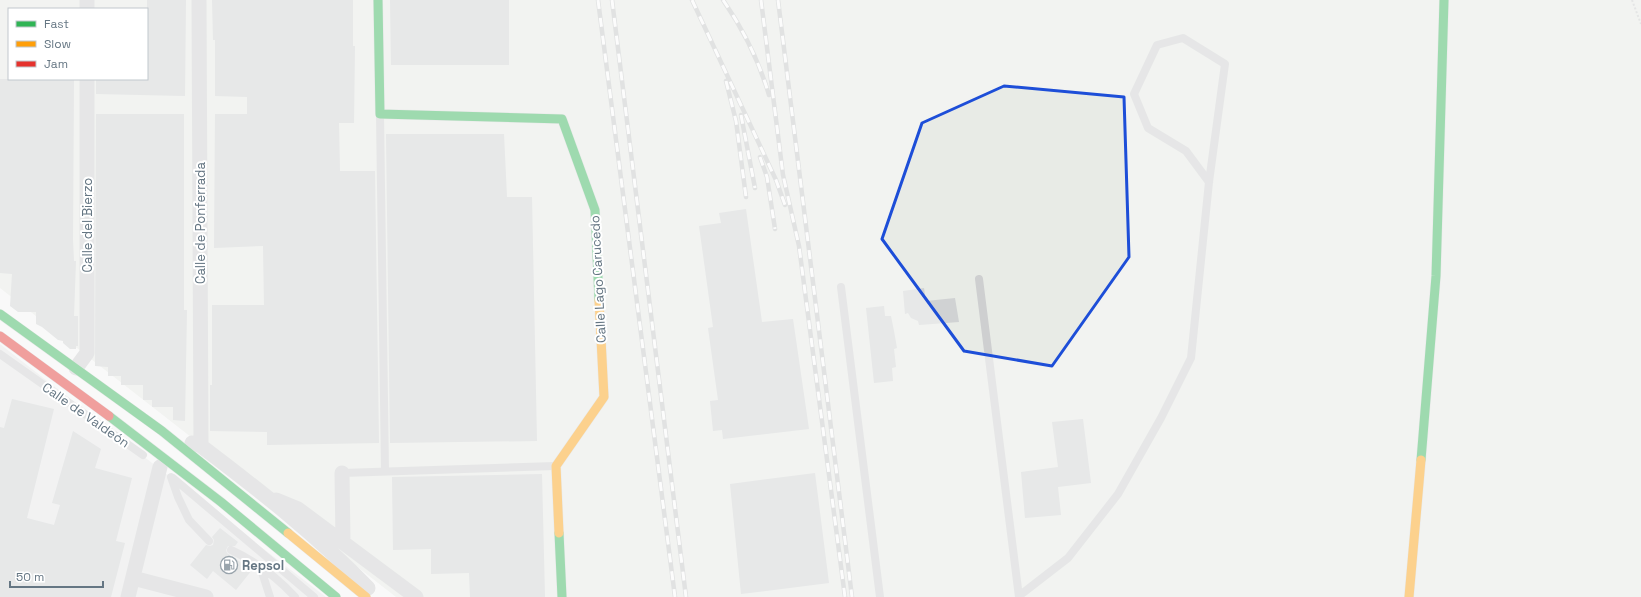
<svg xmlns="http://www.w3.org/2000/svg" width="1641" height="597" font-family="'Space Grotesk',sans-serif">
<rect width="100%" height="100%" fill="#f9f9f9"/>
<!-- built -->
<path fill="#e8e9e9" d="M 0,344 L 170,477 L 326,597 L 0,597 Z"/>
<!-- green -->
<path fill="#e8ebe6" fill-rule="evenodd" d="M 0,0 L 1641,0 L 1641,597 L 396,597 L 0,288 ZM 9,9 L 147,9 L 147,79 L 9,79 Z"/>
<!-- building -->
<path fill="#d0d2d3" d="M 147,0 L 186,0 L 185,96 L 96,94 L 96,79 L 147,79 Z
M 212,0 L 353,0 L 353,46 L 355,46 L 354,123 L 339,123 L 340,171 L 375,171 L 379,443 L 267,445 L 267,432 L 210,431 L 210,385 L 212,385 L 212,305 L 264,305 L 263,246 L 214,248 L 215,114 L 247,114 L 247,97 L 215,96 L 215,40 L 213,40 Z
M 390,0 L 509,0 L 509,65 L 391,65 Z
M 0,79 L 74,79 L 73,240 L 74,261 L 76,261 L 74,316 L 78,316 L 78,346 L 76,346 L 76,349 L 70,349 L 63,343 L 63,341 L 58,340 L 42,327 L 36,324 L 36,312 L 18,312 L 10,306 L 12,274 L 0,273 Z
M 96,114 L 184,114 L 184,310 L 187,310 L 185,421 L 173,420 L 173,407 L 152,407 L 152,400 L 143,400 L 143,385 L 121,385 L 121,376 L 108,376 L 108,367 L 95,366 Z
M 386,134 L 504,134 L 507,197 L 532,197 L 537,441 L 390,443 Z
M 746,209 L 762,322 L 793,319 L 809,429 L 723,439 L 722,430 L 713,431 L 710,401 L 718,400 L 708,328 L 713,327 L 699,226 L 721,223 L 719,213 Z
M 924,288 L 926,301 L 955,298 L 959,322 L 919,325 L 918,321 L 911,318 L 908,313 L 905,314 L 903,291 Z
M 884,306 L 885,316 L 891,316 L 894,331 L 897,348 L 894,349 L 896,367 L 892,368 L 893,381 L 874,383 L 866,308 Z
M 12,399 L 54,409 L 27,518 L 54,525 L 60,505 L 52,503 L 73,431 L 101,449 L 95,468 L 132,478 L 116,541 L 125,543 L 111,597 L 0,597 L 0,427 L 4,428 Z
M 1083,419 L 1091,483 L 1058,487 L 1061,515 L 1025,518 L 1021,472 L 1058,467 L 1052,422 Z
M 815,473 L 829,583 L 741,594 L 730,484 Z
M 542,474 L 545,597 L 470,597 L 469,573 L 431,574 L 431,549 L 393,550 L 392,477 Z
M 220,528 L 238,542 L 235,546 L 228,546 L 226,550 L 227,553 L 252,570 L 236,590 L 213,571 L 207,579 L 190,565 L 206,545 L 210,546 L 213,545 L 214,540 L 212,537 Z"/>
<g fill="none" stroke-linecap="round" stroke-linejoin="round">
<!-- fast casing -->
<g stroke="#d5d6d7" stroke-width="10">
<path id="fast" d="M 378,0 L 380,114 L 562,119 L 595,210 L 599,300
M 0,314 L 162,431 L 288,533
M 109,416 L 221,502 L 336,597
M 1421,460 L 1436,276 L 1444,0
M 559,533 L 562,597"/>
</g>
<!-- slow casing -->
<g stroke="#d5d6d7" stroke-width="10">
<path id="slow" d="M 288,533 L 366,597
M 559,533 L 556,466 L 604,397 L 599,300
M 1409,597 L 1421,460"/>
</g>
<!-- jam casing -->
<g stroke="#d5d6d7" stroke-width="10">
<path id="jam" d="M 0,336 L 109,416"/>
</g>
<!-- path -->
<path stroke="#cbcccd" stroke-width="2" stroke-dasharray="2 2" stroke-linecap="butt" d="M 1632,0 L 1641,24"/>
<!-- lane -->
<path stroke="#cecfd0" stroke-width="8" d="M 380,115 L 385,471
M 979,279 L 1019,597
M 841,287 L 880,597
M 0,354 L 143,455
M 342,473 L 555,466
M 171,477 L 178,497 L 189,520 L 209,541
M 173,478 L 314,597
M 231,550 C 257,562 276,576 295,597
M 260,566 L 270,597
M 1019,596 L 1068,558 L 1118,494 L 1161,418 L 1191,358 L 1209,182 L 1225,64 L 1183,38 L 1157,45 L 1134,94 L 1148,128 L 1186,151 L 1209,182"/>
<!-- street -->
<path stroke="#cecfd0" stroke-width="15" d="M 87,0 L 87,9
M 199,0 L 201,446
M 76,368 L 87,353 L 87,79
M 192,443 L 201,446 C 259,490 317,535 368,588
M 342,473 L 343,542
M 276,500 L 298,509 L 416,597
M 133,578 L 206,597
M 128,597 L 160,467"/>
<!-- fast -->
<use href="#fast" stroke="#30b455" stroke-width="9"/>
<!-- slow -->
<use href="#slow" stroke="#ff9f0a" stroke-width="9"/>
<!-- jam -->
<use href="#jam" stroke="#e5322d" stroke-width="9"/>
<!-- rail casing -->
<g stroke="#c3c5c6" stroke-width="4.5">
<path id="rail" d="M 598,0 L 675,597
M 612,0 L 686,597
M 692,0 L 776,180 L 785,205
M 723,0 C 743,29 759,61 769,95
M 761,0 L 783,175 L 799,246 L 845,597
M 778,0 L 852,597
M 726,81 L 736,121 L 746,197
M 741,115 L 755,188
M 760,157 L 767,177 L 775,229"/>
</g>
<!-- rail -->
<use href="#rail" stroke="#fff" stroke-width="3" stroke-dasharray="9" stroke-linecap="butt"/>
</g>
<!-- marked area -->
<path d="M0 0H1641V597H0ZM 1004,86 L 1124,97 L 1129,257 L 1052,366 L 964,351 L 882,239 L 922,123 Z" fill="#f9f9f9" fill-opacity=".55" fill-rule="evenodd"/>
<path fill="none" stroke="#1d4ed8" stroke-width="3" stroke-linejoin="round" d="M 1004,86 L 1124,97 L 1129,257 L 1052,366 L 964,351 L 882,239 L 922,123 Z"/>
<!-- icons -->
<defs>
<g id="fuel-ring" transform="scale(0.9)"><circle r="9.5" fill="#fff" stroke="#99a4ac" stroke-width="1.5"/><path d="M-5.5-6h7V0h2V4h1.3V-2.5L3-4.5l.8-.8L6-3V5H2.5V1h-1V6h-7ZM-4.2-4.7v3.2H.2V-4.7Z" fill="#99a4ac"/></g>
</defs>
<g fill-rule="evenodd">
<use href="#fuel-ring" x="229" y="565"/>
</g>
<g text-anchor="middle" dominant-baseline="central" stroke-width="4" stroke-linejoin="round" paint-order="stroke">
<!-- street labels -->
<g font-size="13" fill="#657683" stroke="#fff">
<text transform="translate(200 223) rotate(-90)">Calle de Ponferrada</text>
<text transform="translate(87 225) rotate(-90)">Calle del Bierzo</text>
<text transform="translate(598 279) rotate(-93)">Calle Lago Carucedo</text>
<text transform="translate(86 415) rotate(35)">Calle de Valdeón</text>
</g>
<!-- poi labels -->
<g font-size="13" font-weight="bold" fill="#657683" stroke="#fff" text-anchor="start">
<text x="242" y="565">Repsol</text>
</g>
</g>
<!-- legend -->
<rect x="8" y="8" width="140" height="72" fill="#ffffff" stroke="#c1c8cd"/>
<rect x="16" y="21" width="20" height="6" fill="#30b455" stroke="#c1c8cd"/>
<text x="44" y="28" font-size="12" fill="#657683">Fast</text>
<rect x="16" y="41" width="20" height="6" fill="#ff9f0a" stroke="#c1c8cd"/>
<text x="44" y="48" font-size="12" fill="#657683">Slow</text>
<rect x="16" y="61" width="20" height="6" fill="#e5322d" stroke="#c1c8cd"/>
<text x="44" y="68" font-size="12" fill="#657683">Jam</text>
<!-- scale -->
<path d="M10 581v6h93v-6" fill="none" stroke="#657683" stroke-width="2"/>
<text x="16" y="581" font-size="12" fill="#657683" stroke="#ffffff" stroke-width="3" paint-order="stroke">50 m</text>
</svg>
